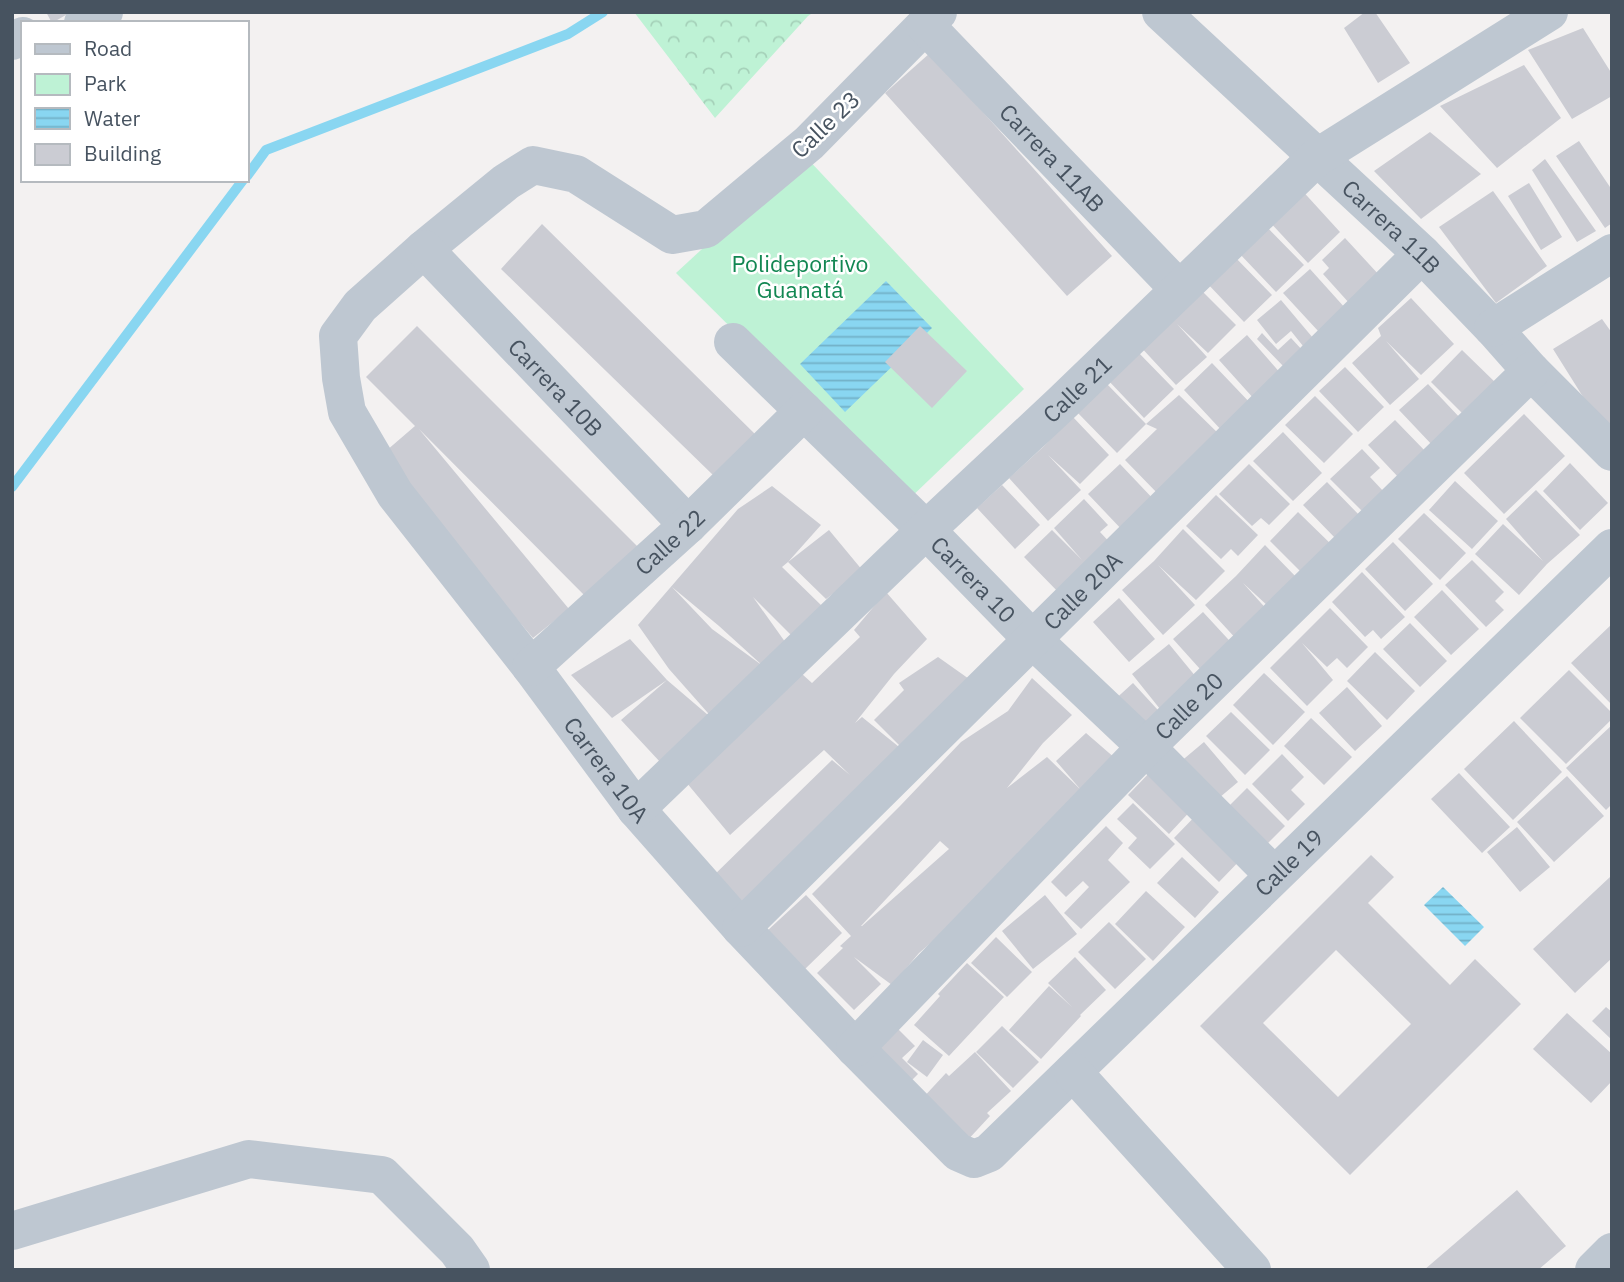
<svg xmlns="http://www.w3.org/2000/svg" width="1624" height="1282" font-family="'IBM Plex Sans',sans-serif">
<defs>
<pattern id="forest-crowns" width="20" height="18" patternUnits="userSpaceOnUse" patternTransform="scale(1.75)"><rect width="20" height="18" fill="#bef2d5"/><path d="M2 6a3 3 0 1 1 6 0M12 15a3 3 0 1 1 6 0" fill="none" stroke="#a5d1b9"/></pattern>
<pattern id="water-rules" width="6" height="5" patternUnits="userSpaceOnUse" patternTransform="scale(1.75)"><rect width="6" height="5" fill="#89d6f1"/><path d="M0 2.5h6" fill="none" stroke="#72b0c7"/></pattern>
</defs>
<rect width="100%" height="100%" fill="#f3f1f1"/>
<!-- forest -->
<path fill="url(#forest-crowns)" d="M 634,12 L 814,12 L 808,16 L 715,118 Z"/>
<!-- park -->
<path fill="#bef2d5" d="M 804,155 L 1024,389 L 906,502 L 676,273 Z"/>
<!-- water -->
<path fill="url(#water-rules)" d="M 886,281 L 932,328 L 845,412 L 800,364 Z
M 1443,887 L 1484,927 L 1465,946 L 1424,905 Z"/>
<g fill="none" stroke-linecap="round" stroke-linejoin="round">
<!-- stream -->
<path stroke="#89d6f1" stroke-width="10" d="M 247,176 L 266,150 L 568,34 L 603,12
M 12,487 L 243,180"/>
</g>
<!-- building -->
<path fill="#cbccd3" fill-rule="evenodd" d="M 46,12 L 71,12 L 52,23 Z
M 1365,12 L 1375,12 L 1410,63 L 1378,83 L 1344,28 Z
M 1583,28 L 1612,74 L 1612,96 L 1572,119 L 1528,50 Z
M 930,53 L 1112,256 L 1067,296 L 885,93 Z
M 1524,65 L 1561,118 L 1497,168 L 1440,106 Z
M 1430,132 L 1481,174 L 1421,219 L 1374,171 Z
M 1579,141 L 1612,190 L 1612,223 L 1605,228 L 1556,156 Z
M 1545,159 L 1596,231 L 1577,242 L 1532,170 Z
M 1529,183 L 1562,237 L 1541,250 L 1508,196 Z
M 1298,186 L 1340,232 L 1308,263 L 1265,217 Z
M 1493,191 L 1547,266 L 1496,303 L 1439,227 Z
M 542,224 L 756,435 L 714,476 L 501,269 Z
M 1265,225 L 1304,265 L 1276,292 L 1238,252 Z
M 1345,238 L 1380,276 L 1350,304 L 1323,274 L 1329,268 L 1322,260 Z
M 1232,254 L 1272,295 L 1244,322 L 1205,281 Z
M 1310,269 L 1346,309 L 1319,332 L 1283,293 Z
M 1197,286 L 1236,325 L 1208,353 L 1177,324 L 1207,357 L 1176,385 L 1138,344 Z
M 1411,298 L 1454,344 L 1421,375 L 1386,341 L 1419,379 L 1390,405 L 1352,363 L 1381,336 L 1378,328 Z
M 1281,300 L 1313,338 L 1303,346 L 1291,331 L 1276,344 L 1257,320 Z
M 1602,319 L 1612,333 L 1612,443 L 1553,349 Z
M 417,326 L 642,551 L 591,602 L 419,429 L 569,609 L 533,638 L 379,457 L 415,426 L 366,377 Z
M 920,326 L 967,371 L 932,408 L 885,362 Z
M 1262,333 L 1278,350 L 1291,338 L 1304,352 L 1286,369 L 1257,339 Z
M 1247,335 L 1282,375 L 1255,400 L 1219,360 Z
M 1136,350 L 1174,389 L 1144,418 L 1106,378 Z
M 1462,350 L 1498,385 L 1466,417 L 1431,382 Z
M 1212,363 L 1253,406 L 1224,433 L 1184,390 Z
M 1345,367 L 1384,407 L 1358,432 L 1319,391 Z
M 1105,382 L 1146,424 L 1117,453 L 1076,411 Z
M 1428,384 L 1462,420 L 1434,447 L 1399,410 Z
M 1179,395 L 1222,437 L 1161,497 L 1125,460 L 1157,429 L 1146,424 Z
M 1315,396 L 1353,434 L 1324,463 L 1285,425 Z
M 1524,414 L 1565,456 L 1504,514 L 1464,473 Z
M 1072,416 L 1109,455 L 1080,484 L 1048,455 L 1081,490 L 1048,521 L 1009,478 L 1042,448 Z
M 1395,420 L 1428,454 L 1400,479 L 1368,445 Z
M 1283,432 L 1322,473 L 1293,501 L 1253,461 Z
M 1362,449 L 1380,468 L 1370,477 L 1385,493 L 1364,513 L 1330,479 Z
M 1570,463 L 1608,503 L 1580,530 L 1543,491 Z
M 1120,464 L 1157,503 L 1125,533 L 1088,494 Z
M 1249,464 L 1290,504 L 1269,525 L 1261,518 L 1252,526 L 1219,494 Z
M 1455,481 L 1498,521 L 1472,549 L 1429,510 Z
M 1327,482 L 1361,517 L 1337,540 L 1303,505 Z
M 1002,485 L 1040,525 L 1015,549 L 977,508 Z
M 772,486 L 821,525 L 788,562 L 829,530 L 863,571 L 826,599 L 788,562 L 782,567 L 823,607 L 796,640 L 753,597 L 788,646 L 765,667 L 715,721 L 661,763 L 621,720 L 667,680 L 715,721 L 669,669 L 638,625 L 738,509 ZM 672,587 L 719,626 L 763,666 L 712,629 Z
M 1536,490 L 1580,535 L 1547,564 L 1519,595 L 1475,554 L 1503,524 L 1543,561 L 1506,519 Z
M 1216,495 L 1258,535 L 1238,556 L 1231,549 L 1221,559 L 1186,526 Z
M 1084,499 L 1108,525 L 1100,532 L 1116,549 L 1063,597 L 1024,557 L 1052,530 L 1082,560 L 1054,528 Z
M 1298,512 L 1335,548 L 1306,577 L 1270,541 Z
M 1424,513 L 1466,553 L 1440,580 L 1398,539 Z
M 1183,529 L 1225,571 L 1196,600 L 1158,565 L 1195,605 L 1163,635 L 1122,590 L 1154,561 Z
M 1393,542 L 1433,584 L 1405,611 L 1365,569 Z
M 1265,545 L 1298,579 L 1269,607 L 1243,583 L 1270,613 L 1239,642 L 1205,605 L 1236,576 Z
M 1472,560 L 1504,592 L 1495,601 L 1504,610 L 1486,627 L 1445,585 Z
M 1362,572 L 1405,617 L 1381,639 L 1373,630 L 1365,637 L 1332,602 Z
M 1442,590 L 1479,629 L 1451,655 L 1414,617 Z
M 886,592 L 927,639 L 894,674 L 855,723 L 862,717 L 909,755 L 874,720 L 904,690 L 899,683 L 938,657 L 979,686 L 933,727 L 911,757 L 867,791 L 837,830 L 777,881 L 740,918 L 708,881 L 832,760 L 850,775 L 824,750 L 730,835 L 686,782 L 742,727 L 802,674 L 812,683 L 860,637 L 854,630 Z
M 1119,598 L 1155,639 L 1129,662 L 1093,622 Z
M 1330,608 L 1368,647 L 1347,668 L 1337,658 L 1327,667 L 1302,643 L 1333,680 L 1307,706 L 1270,668 Z
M 1203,612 L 1239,651 L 1209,679 L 1173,639 Z
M 1410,623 L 1447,661 L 1420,687 L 1383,649 Z
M 1612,624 L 1612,705 L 1571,663 Z
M 630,639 L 667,680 L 612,718 L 571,675 Z
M 1169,644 L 1201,683 L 1164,714 L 1132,674 Z
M 1375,652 L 1415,691 L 1387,720 L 1347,681 Z
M 1569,670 L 1612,713 L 1612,719 L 1566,764 L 1520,718 Z
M 1264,673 L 1305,712 L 1273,745 L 1233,705 Z
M 1032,678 L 1072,715 L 1043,743 L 1007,788 L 1047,757 L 1081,790 L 1056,761 L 1086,733 L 1116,759 L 954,923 L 919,953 L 892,985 L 854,957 L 881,984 L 854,1010 L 817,973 L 843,948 L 840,946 L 851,936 L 812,894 L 900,806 L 961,742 L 1008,711 ZM 940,841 L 949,849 L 862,926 L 861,926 Z
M 1133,683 L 1169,722 L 1146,742 L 1111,703 Z
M 1347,687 L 1382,726 L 1355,751 L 1319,713 Z
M 1231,712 L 1270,750 L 1245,775 L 1206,736 Z
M 1311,718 L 1352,757 L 1324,785 L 1284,746 Z
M 1514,721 L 1562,772 L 1513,820 L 1464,769 Z
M 1612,725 L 1612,804 L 1606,810 L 1566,768 Z
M 1204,742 L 1238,782 L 1213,803 L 1179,763 Z
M 1282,754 L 1304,777 L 1291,790 L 1305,804 L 1288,821 L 1252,784 Z
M 1155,767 L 1196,805 L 1169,834 L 1128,795 Z
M 1459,773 L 1510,827 L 1482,853 L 1431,799 Z
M 1567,776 L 1604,816 L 1554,862 L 1517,822 Z
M 1247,788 L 1285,826 L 1263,848 L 1225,810 Z
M 1133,803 L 1175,844 L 1150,869 L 1128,848 L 1137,838 L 1117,819 Z
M 1203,808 L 1248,852 L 1219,882 L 1174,838 Z
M 1106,826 L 1123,843 L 1108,860 L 1130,882 L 1081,929 L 1064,913 L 1089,887 L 1083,881 L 1066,897 L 1051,882 Z
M 1517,827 L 1550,867 L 1520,892 L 1487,852 Z
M 1371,855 L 1394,877 L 1368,903 L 1450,985 L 1475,959 L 1521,1004 L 1350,1175 L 1200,1026 ZM 1336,950 L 1411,1024 L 1338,1097 L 1263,1023 Z
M 1182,857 L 1219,892 L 1195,918 L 1157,883 Z
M 1610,877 L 1612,879 L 1612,958 L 1575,993 L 1533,949 Z
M 1146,891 L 1185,927 L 1153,961 L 1115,924 Z
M 806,895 L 842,933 L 804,970 L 767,931 Z
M 1045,895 L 1077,934 L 1033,969 L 1002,931 Z
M 1109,922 L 1146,959 L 1115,989 L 1078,952 Z
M 996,937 L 1032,972 L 1007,997 L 971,963 Z
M 1075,957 L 1106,990 L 1080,1015 L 1081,1016 L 1041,1059 L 1009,1030 L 1049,986 L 1072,1007 L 1048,983 Z
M 967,963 L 1004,997 L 949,1056 L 914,1025 L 940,996 L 938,994 Z
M 1606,1007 L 1612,1012 L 1612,1040 L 1592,1021 Z
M 1567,1013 L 1612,1054 L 1612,1081 L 1591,1103 L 1533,1049 Z
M 1002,1026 L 1039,1062 L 1013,1088 L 976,1052 Z
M 896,1027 L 915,1046 L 902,1058 L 918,1074 L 903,1089 L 868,1055 Z
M 923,1040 L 943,1055 L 927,1077 L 907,1062 Z
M 975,1052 L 1011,1091 L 987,1113 L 990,1116 L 964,1144 L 920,1101 L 946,1073 L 949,1076 Z
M 1517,1190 L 1566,1246 L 1538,1270 L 1424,1270 Z"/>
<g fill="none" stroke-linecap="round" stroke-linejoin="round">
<!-- minor -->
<g stroke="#bec7d1" stroke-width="38">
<path id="s1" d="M 938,12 L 809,143 L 706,229 L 672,235 L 576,174 L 533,165 L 506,182 L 424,249 L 360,306 L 338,336 L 341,378 L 347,412 L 395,494 L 531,667 L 636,809 L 741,928 L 855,1048 L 958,1152 L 974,1159 L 989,1153 L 1612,548"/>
<path id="s2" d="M 1161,12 L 1422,254 L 1493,328 L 1531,371 L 1612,452"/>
<path d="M 83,23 L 104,12"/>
<path id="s3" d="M 925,25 L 1179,289"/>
<path d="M 12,41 L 23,36"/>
<path id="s4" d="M 424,249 L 688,525"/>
<path d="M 1493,328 L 1612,253"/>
<path id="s5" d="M 733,342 L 926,530 L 1033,640 L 1146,747 L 1274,875"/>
<path id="s6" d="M 531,667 L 688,525 L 804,411"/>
<path id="s7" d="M 636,809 L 926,530 L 1062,403 L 1316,158 L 1549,12"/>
<path id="s8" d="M 741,928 L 1422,254"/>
<path id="s9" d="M 855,1048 L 1146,747 L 1531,371"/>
<path d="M 1073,1072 L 1252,1270"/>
<path d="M 12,1231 L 249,1159 L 382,1175 L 457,1250 L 471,1270"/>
<path d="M 1594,1270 L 1612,1252"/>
</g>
</g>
<g text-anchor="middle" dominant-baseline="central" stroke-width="5" stroke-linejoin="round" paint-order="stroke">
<!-- street labels -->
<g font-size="23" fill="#475360" stroke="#fff">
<text transform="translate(825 124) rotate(-44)">Calle 23</text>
<text stroke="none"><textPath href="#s3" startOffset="184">Carrera 11AB</textPath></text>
<text stroke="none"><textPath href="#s2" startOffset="315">Carrera 11B</textPath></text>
<text stroke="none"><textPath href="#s4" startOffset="191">Carrera 10B</textPath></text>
<text stroke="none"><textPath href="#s7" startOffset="609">Calle 21</textPath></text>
<text stroke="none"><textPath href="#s6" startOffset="187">Calle 22</textPath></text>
<text stroke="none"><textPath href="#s5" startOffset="338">Carrera 10</textPath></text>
<text stroke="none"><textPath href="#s8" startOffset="480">Calle 20A</textPath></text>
<text stroke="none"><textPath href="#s9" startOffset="478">Calle 20</textPath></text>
<text stroke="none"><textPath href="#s1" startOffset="1290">Carrera 10A</textPath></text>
<text stroke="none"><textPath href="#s1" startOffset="2261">Calle 19</textPath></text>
</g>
<!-- park labels -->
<g font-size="23" fill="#128752" stroke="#fff">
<text x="800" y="263">Polideportivo<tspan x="800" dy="26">Guanatá</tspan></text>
</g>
</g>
<!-- border -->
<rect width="1624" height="1282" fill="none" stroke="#475360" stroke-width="28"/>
<!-- legend -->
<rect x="21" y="21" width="228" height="161" fill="#ffffff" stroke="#b5babf" stroke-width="2"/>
<rect x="35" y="44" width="35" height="10" fill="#bec7d1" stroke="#b5babf" stroke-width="2"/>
<text x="84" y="56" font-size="21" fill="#475360">Road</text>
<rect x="35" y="74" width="35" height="21" fill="#bef2d5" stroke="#b5babf" stroke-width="2"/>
<text x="84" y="91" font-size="21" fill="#475360">Park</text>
<rect x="35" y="108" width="35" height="21" fill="url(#water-rules)" stroke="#b5babf" stroke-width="2"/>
<text x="84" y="126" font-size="21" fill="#475360">Water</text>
<rect x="35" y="144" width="35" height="21" fill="#cbccd3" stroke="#b5babf" stroke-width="2"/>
<text x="84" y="161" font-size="21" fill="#475360">Building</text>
</svg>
